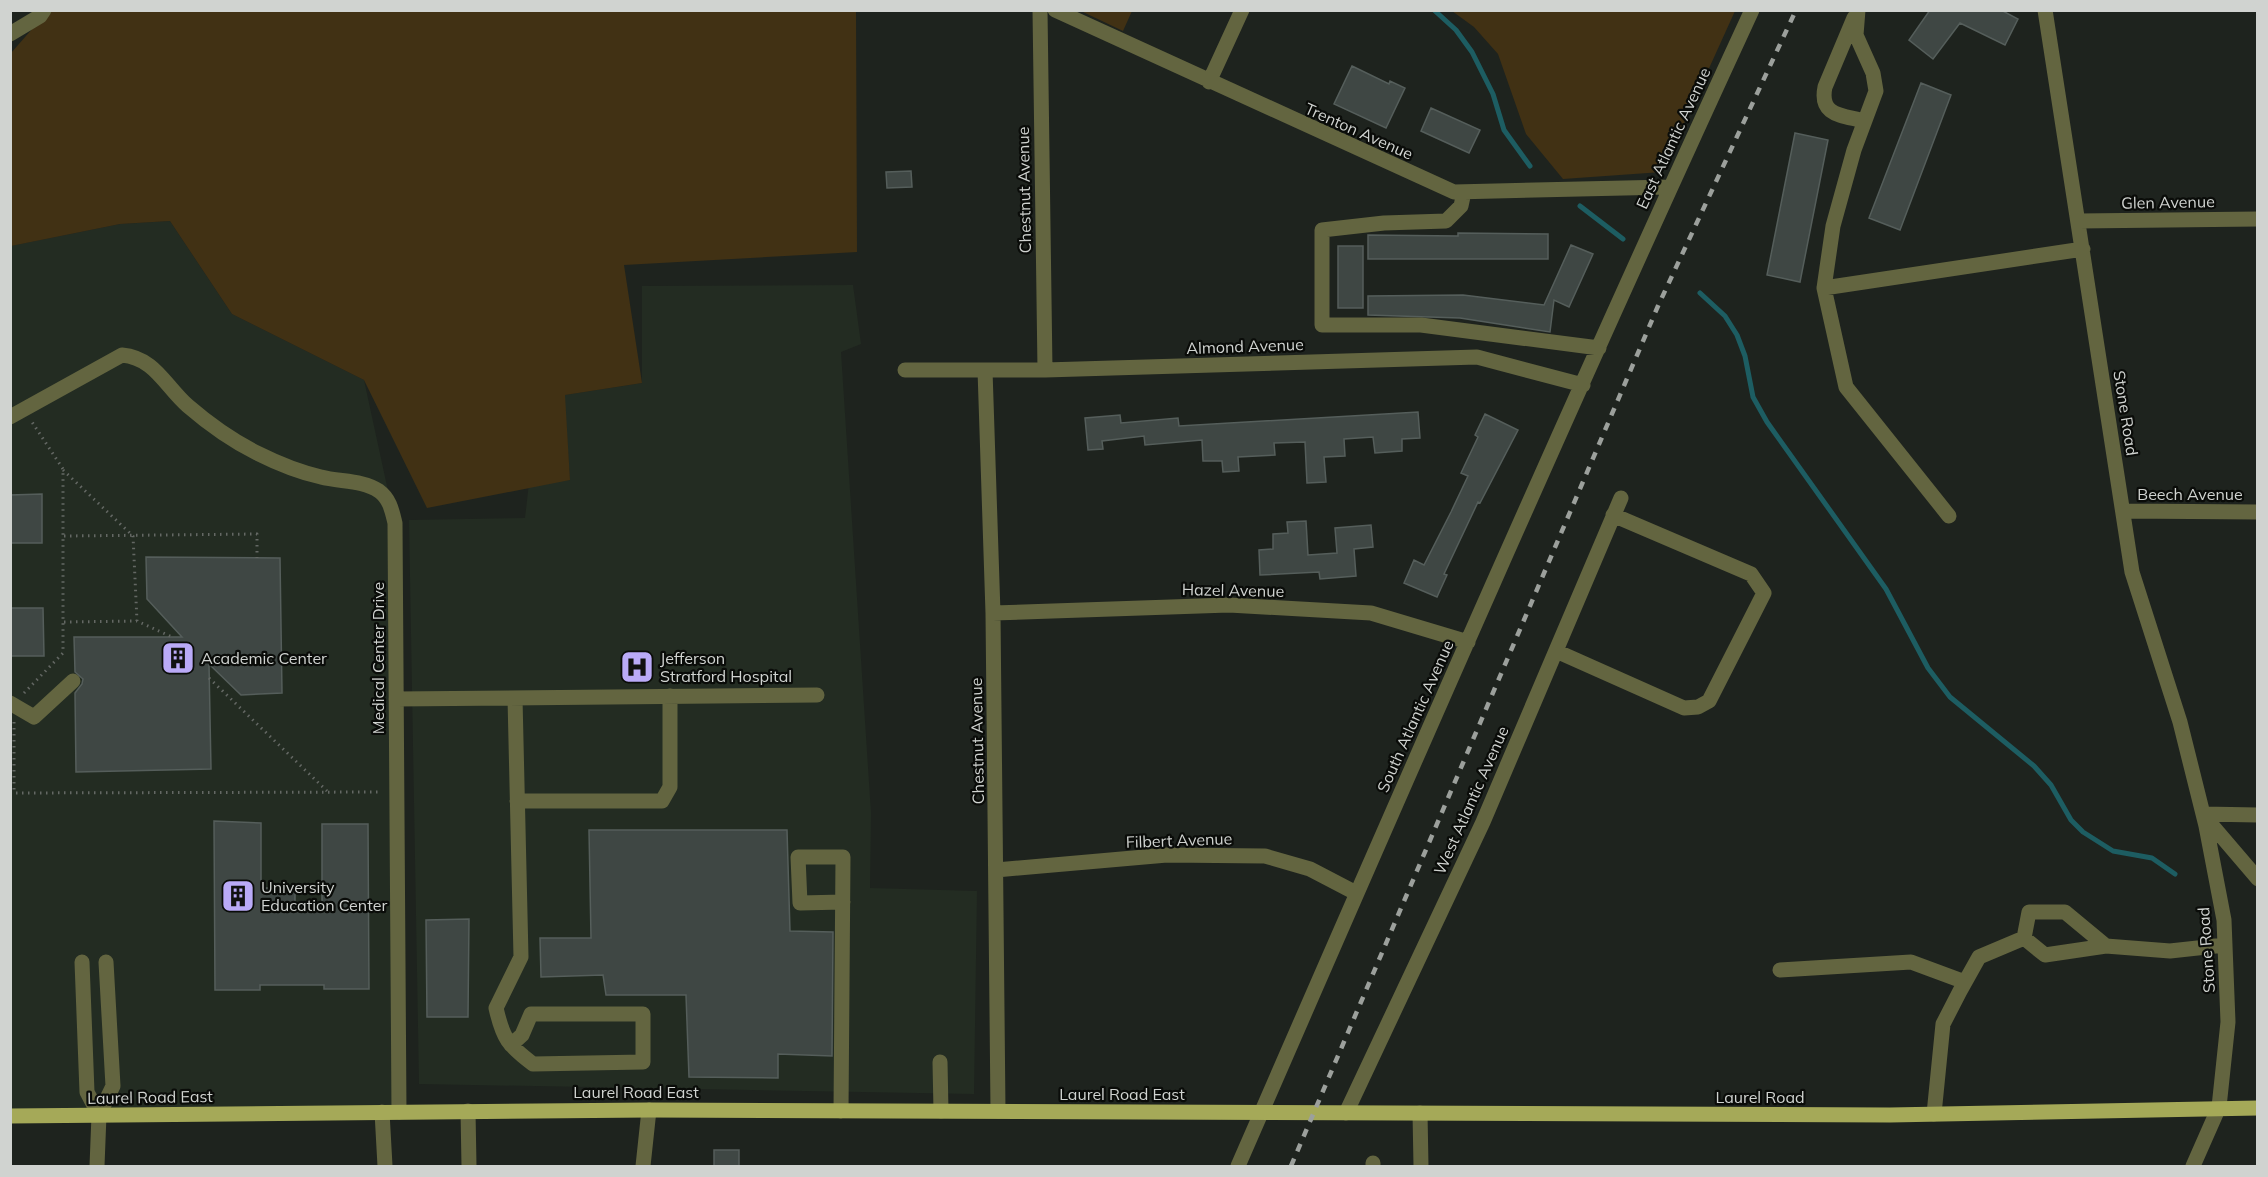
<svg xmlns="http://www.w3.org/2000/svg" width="2268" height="1177" font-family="Mulish,sans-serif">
<rect width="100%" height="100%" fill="#1e231e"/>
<!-- built -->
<path fill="#232c22" d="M 170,221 L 232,314 L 364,380 L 395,523 L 399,1112 L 11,1116 L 10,246 L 120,224 Z
M 853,285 L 861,344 L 841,352 L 871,813 L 870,888 L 977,891 L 974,1094 L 419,1084 L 409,520 L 525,518 L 529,483 L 570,480 L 564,395 L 642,383 L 642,286 Z"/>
<!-- green -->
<path fill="#413114" d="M 48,11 L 856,11 L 857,252 L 624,265 L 642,383 L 565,395 L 570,480 L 427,508 L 364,380 L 232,314 L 170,221 L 120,224 L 11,246 L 11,53 Z
M 1081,11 L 1132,11 L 1123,31 Z
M 1452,11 L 1735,11 L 1662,172 L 1563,179 L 1526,134 L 1498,54 L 1474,27 Z"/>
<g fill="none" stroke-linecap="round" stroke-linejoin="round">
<!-- stream -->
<path stroke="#1d5d62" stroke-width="5" d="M 1434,10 L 1456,30 L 1472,52 L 1493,94 L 1504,130 L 1530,166
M 1580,206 L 1623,239
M 1700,293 L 1725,316 L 1737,335 L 1745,356 L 1753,397 L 1767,422 L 1886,589 L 1928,668 L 1950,697 L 2034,766 L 2051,785 L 2071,820 L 2083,832 L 2113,851 L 2152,858 L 2175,874"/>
</g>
<!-- building -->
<path fill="#3f4744" stroke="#555e5b" stroke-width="1.5" d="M 1930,10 L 2001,10 L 2018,19 L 2005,45 L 1960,23 L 1933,59 L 1909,40 Z
M 1352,66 L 1389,84 L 1390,81 L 1405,88 L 1386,128 L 1334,104 Z
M 1921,83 L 1951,95 L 1900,230 L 1869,218 Z
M 1431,108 L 1480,130 L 1469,153 L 1421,131 Z
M 1795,133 L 1828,140 L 1800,282 L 1767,275 Z
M 911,171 L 912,187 L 887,188 L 886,172 Z
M 1458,233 L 1548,234 L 1548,259 L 1368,259 L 1368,235 L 1458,236 Z
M 1571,245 L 1593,254 L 1569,307 L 1554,300 L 1550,332 L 1460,318 L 1368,315 L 1368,296 L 1463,295 L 1544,305 Z
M 1338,246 L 1363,246 L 1363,308 L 1338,308 Z
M 1418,412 L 1420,438 L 1402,439 L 1402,451 L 1375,453 L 1373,437 L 1344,439 L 1345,456 L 1324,457 L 1326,482 L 1307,483 L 1305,442 L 1274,443 L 1275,455 L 1238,457 L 1239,471 L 1223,472 L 1222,461 L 1203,461 L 1202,440 L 1145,445 L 1144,436 L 1102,441 L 1103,449 L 1088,450 L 1085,418 L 1120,415 L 1121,423 L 1178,418 L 1179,426 Z
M 1485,414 L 1518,430 L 1480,503 L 1478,502 L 1444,574 L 1447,575 L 1437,597 L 1404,583 L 1414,560 L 1424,565 L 1451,512 L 1468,476 L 1461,473 L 1478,437 L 1475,435 Z
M 42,494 L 42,543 L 10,543 L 10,495 Z
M 1306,521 L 1308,555 L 1337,553 L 1335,528 L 1371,525 L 1373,547 L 1354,549 L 1356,576 L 1320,579 L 1319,572 L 1260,575 L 1259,550 L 1273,549 L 1273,534 L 1288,533 L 1287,522 Z
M 146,557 L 280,558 L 282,693 L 241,695 L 209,664 L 211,769 L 76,772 L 75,693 L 82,684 L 83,679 L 75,672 L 74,637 L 182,637 L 147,599 Z
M 10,608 L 43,608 L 44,656 L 10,656 Z
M 214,821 L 261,823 L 261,888 L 295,888 L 295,904 L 322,904 L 322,824 L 368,824 L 369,989 L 324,989 L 324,985 L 260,985 L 260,990 L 215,990 Z
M 589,830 L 787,830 L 790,931 L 833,932 L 832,1056 L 778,1054 L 778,1078 L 689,1077 L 686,995 L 606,995 L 603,975 L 541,977 L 540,938 L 591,938 Z
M 469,919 L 468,1017 L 427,1017 L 426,920 Z
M 714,1150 L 739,1150 L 739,1167 L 714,1167 Z"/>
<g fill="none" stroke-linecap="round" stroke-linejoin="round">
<!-- path -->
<path stroke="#646864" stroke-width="3" stroke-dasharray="1.5 4.5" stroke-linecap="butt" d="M 63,470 L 133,536 L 137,621
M 64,536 L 257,534 L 257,558
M 64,622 L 137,621 L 172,637
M 209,678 L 327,791
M 24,693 L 63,653 L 63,469 L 32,422
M 14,722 L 14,793
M 10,793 L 381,792"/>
<!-- minor -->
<path stroke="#636540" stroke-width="15" d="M 1040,10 L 1045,370
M 1055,10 L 1454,192 L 1669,187
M 1858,10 L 1856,35 L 1873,73 L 1876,91 L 1854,150 L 1833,226 L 1824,288 L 1846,387 L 1949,516
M 2045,10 L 2132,572 L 2180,722 L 2206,826 L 2224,920 L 2228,1022 L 2219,1107 L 2193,1166
M 1854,18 L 1825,87 C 1819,116 1842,115 1864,121
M 10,34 L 40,16 L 44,10
M 1209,82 L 1242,10
M 1464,192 L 1461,206 L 1446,221 L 1384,223 L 1322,230 L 1322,325 L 1421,325 L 1599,348
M 2079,221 L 2258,219
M 1824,288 L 2083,249
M 905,370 L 1045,370 L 1477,357 L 1583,385
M 985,370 L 993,613 L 998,1111
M 10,417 L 122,355 C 155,358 165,386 188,406 C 210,425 231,440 257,453 C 277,463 299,472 321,477 C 340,482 363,480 379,491 C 390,499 392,511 395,523 L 399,1112
M 2123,511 L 2258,512
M 993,613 L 1229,605 L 1371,613 L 1468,642
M 1556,651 L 1684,708 L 1698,707 L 1709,701 L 1764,593 L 1751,574 L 1613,515
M 396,699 L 817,695
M 10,703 L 34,717 L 73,681
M 517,801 L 662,801 L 670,787 L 670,696
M 2203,814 L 2258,815
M 2205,817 L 2258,879
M 996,870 L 1167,855 L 1265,856 L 1310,869 L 1356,893
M 2106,946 L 2045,955 L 2024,938 L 2029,912 L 2065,912 L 2106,946 L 2170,951 L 2225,945
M 82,962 L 87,1092 L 99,1115
M 1780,970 L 1911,962 L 1965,982
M 511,1045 L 522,1035 L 531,1014 L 643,1014 L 643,1062 L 533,1064 C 508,1045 503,1039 496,1008 L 521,957 L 515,698
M 940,1062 L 941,1111
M 468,1111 L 469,1166
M 841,1111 L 843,857 L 798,857 L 800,903 L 843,902
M 382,1112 L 385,1166
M 1346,1113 L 1483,822 L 1621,498
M 1420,1113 L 1421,1166
M 1934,1114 L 1943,1024 L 1960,991 L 1979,957 L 2024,938
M 1373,1163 L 1373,1166
M 97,1166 L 99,1115 L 113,1086 L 106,962
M 643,1166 L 649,1110
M 1238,1166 C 1406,780 1575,393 1752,10"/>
<!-- major -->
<path stroke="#a5a958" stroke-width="15" d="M 10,1116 L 649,1110 L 1890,1115 L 2258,1108"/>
<!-- rail -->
<path stroke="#9ca09c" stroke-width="4.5" stroke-dasharray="8 8" stroke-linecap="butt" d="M 1291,1166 L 1658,306 L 1796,10"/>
</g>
<!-- icons -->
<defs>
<g id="building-square" transform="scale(1.725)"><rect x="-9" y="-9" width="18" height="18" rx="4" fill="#baaaf7" stroke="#0a0c09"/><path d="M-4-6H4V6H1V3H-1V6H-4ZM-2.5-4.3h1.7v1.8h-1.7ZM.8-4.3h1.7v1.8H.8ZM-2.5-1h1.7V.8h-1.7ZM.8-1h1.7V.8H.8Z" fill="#111"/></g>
<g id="hospital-square" transform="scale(1.725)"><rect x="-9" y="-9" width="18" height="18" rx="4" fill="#baaaf7" stroke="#0a0c09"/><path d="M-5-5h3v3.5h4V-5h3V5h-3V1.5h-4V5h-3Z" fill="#111"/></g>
</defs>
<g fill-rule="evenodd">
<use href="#building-square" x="178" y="658"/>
<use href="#hospital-square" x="637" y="667"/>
<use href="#building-square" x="238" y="896"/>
</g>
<g text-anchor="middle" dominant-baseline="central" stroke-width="4.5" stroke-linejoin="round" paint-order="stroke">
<!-- street labels -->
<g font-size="16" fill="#d0d3d0" stroke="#0a0c09">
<text transform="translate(1359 131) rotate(24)">Trenton Avenue</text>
<text transform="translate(1673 138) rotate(-65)">East Atlantic Avenue</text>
<text transform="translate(1024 190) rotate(-91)">Chestnut Avenue</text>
<text transform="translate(2168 202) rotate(-1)">Glen Avenue</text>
<text transform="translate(1245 346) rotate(-2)">Almond Avenue</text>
<text transform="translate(2126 413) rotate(81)">Stone Road</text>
<text x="2190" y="494">Beech Avenue</text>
<text transform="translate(1233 590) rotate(1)">Hazel Avenue</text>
<text transform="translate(378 658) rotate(-90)">Medical Center Drive</text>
<text transform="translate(1415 716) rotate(-66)">South Atlantic Avenue</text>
<text transform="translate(977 741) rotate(-91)">Chestnut Avenue</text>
<text transform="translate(1471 800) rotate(-66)">West Atlantic Avenue</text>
<text transform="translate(1179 840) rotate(-2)">Filbert Avenue</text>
<text transform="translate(2206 950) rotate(-94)">Stone Road</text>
<text x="636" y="1092">Laurel Road East</text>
<text x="1122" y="1094">Laurel Road East</text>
<text transform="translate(150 1097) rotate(-1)">Laurel Road East</text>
<text x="1760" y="1097">Laurel Road</text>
</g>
<!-- poi labels -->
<g font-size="16" fill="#d0d3d0" stroke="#0a0c09" text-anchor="start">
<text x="201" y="658">Academic Center</text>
<text x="660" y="658">Jefferson<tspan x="660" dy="18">Stratford Hospital</tspan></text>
<text x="261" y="887">University<tspan x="261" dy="18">Education Center</tspan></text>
</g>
</g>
<!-- border -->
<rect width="2268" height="1177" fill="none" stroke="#d0d3d0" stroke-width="24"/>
</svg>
